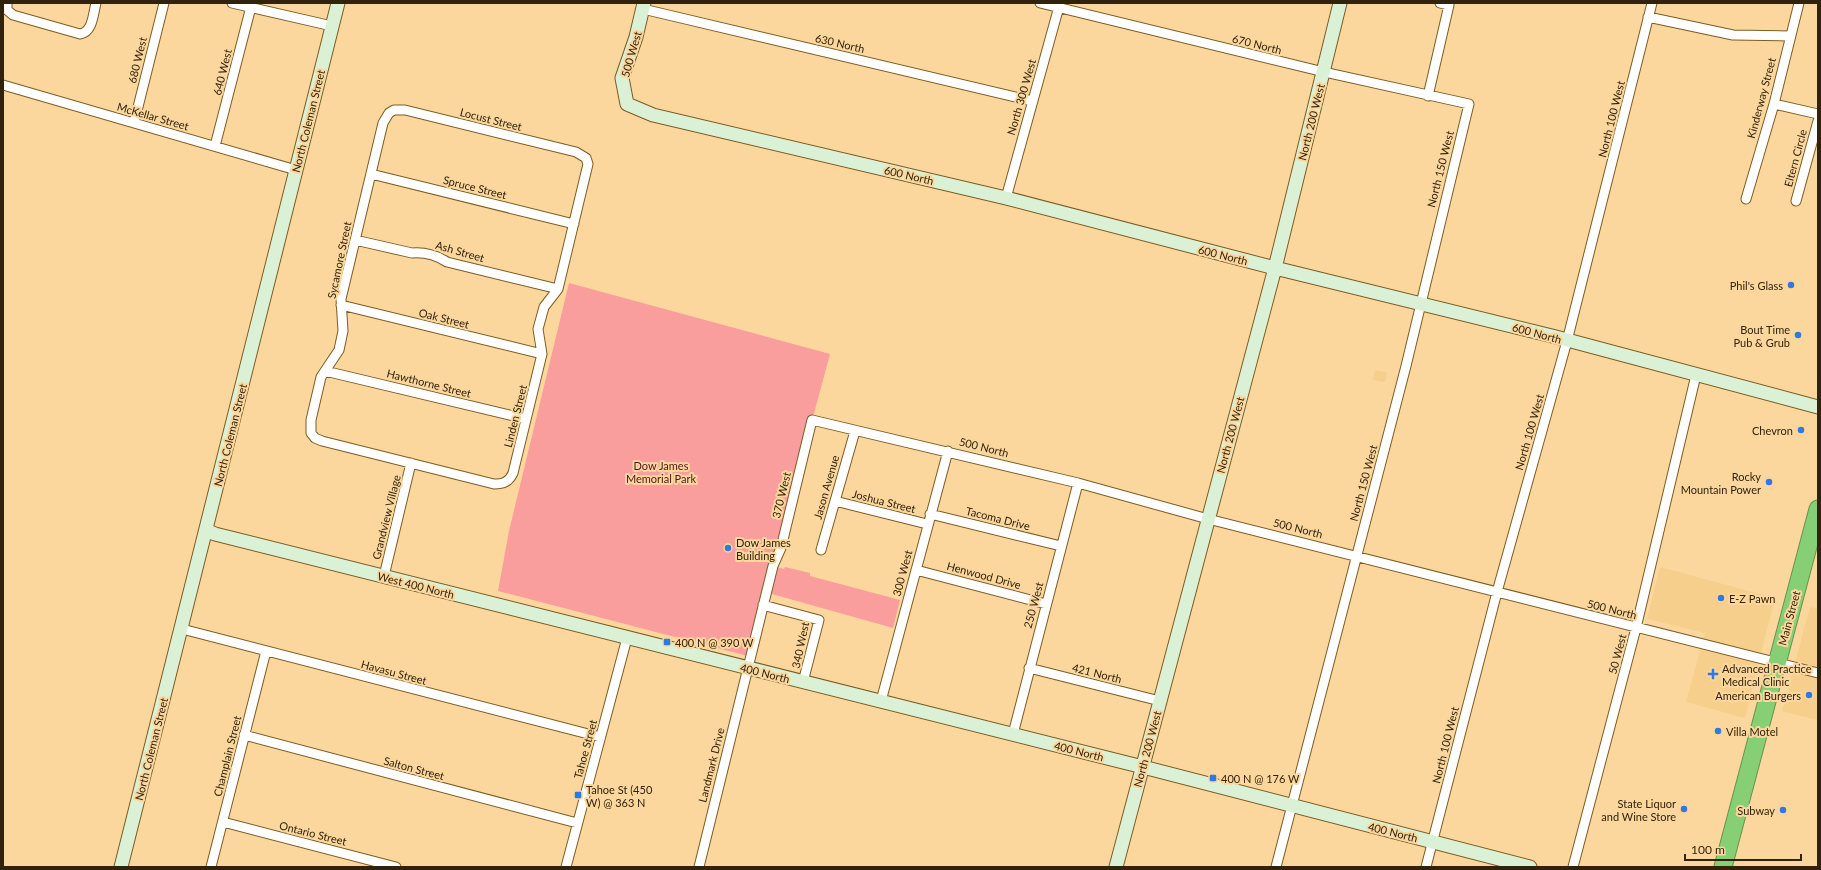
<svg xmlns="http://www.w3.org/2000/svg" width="1821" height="870" font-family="Lato,sans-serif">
<rect width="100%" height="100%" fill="#fbd79d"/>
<!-- built -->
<path fill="#f7cf8d" d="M 1375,370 L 1387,373 L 1385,382 L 1373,380 Z
M 1660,567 L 1775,598 L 1745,718 L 1686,702 L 1705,633 L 1647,619 Z
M 1810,607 L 1818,609 L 1818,720 L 1782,711 Z"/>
<!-- green -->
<path fill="#f99d9d" d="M 569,283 L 830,354 L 773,566 L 784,569 L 785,567 L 810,573 L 810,576 L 900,600 L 893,628 L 765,592 L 748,656 L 498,591 L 509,531 Z"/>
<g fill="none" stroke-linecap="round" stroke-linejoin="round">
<!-- street casing -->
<g stroke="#7c5c22" stroke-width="11">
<path id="street" d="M 7,3 L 7,10 L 13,15 L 80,34 C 93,32 93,14 96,3
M 232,3 L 332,26
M 1040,3 L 1324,72 L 1469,104 L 1406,366 L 1276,867
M 643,9 L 1032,101
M 1648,17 L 1733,35 L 1790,36
M 3,85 L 296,170
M 1428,96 L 1449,5 L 1440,3
M 1774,104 L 1818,114
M 394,110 L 405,110 L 576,152 L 586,158 L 588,164 L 558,289 L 544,307 L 538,329 L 542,354 L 513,473 C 509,482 503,484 494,484 L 322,441 L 315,438 L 311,433 L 311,420 L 321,377 L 339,350 L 343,331 L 341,299 L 383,123 L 389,113 Z
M 134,123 L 164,3
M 215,146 L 252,3
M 371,174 L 574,224
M 1006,198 L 1060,3
M 1746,199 L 1774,104 L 1799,3
M 1796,201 L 1818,121
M 355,240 L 412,253 C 424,252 436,255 447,262 L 558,289
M 341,305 L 542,354
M 325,371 L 526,419
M 835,501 L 927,524
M 930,514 L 1061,546
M 821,550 L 855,431
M 916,570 L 1046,604
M 384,576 L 411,463
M 763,605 L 819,620 L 803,682
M 182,629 L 600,737
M 1029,668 L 1160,701
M 881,701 L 948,451
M 1013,734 L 1078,483
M 244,735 L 577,823
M 223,822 L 396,867
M 211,867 L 266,651
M 566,867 L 627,638
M 699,867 L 773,566 L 781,548 L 812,420 L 1078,483 L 1208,519 L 1818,673
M 1426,867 L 1497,592 L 1567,341 L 1652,3
M 1573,867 L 1636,628 L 1696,375"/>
</g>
<!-- secondary casing -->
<g stroke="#7c5c22" stroke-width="15">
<path id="secondary" d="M 644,3 L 636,37 L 622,78 L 627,104 L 653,115 L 1006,198 L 1275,268 L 1556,337 L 1818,407
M 206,530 L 215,534 L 1143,767 L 1530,867
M 121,867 L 338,3
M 1116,867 L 1275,268 L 1340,3"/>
</g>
<!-- highway casing -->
<g stroke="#68924f" stroke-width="19">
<path id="highway" d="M 1723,867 L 1818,509"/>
</g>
<!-- street -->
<use href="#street" stroke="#fff" stroke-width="9"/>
<!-- secondary -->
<use href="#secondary" stroke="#dbf1d5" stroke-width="13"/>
<!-- highway -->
<use href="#highway" stroke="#86cf74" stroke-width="17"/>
</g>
<!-- markers -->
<g fill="#3377e4" stroke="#fbd79d" stroke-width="1.5">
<circle cx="1791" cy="285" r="4"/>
<circle cx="1798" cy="335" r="4"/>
<circle cx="1801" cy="430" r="4"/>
<circle cx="1769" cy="482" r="4"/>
<circle cx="728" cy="548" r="4"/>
<circle cx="1721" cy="598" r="4"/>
<rect x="663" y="638" width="8" height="8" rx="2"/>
<path d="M1711 668h4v4h4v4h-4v4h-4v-4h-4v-4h4z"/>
<circle cx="1809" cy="695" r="4"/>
<circle cx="1718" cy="731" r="4"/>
<rect x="1209" y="774" width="8" height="8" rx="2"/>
<rect x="574" y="791" width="8" height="8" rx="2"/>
<circle cx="1684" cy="809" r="4"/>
<circle cx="1783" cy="810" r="4"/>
</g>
<g text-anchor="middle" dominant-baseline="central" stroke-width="4" stroke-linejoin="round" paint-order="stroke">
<!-- street labels -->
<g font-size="11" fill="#30220b" stroke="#fbd79d">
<text transform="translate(840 43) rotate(13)">630 North</text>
<text transform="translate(1257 44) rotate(14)">670 North</text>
<text transform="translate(631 54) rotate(-74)">500 West</text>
<text transform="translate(137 60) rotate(-76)">680 West</text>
<text transform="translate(222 72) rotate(-76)">640 West</text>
<text transform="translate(1021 97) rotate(-74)">North 300 West</text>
<text transform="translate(1761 98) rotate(-75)">Kinderway Street</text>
<text transform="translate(153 116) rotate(16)">McKellar Street</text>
<text transform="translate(491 119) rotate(14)">Locust Street</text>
<text transform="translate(1611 119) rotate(-76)">North 100 West</text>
<text transform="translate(308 121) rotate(-76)">North Coleman Street</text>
<text transform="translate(1311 122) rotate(-76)">North 200 West</text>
<text transform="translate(1795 158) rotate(-75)">Eltern Circle</text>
<text transform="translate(1440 169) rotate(-76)">North 150 West</text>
<text transform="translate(909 175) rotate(13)">600 North</text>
<text transform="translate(475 187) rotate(14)">Spruce Street</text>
<text transform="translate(460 251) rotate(16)">Ash Street</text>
<text transform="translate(1223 255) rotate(14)">600 North</text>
<text transform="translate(339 260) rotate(-78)">Sycamore Street</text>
<text transform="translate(444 318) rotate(14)">Oak Street</text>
<text transform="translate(1537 333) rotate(15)">600 North</text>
<text transform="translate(429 383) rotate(14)">Hawthorne Street</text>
<text transform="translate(515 416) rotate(-76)">Linden Street</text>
<text transform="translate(1529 432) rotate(-74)">North 100 West</text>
<text transform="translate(230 435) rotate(-76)">North Coleman Street</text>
<text transform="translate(1230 435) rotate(-75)">North 200 West</text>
<text transform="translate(984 447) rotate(14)">500 North</text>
<text transform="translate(1363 483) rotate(-75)">North 150 West</text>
<text transform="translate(826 487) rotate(-74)">Jason Avenue</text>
<text transform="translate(781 495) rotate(-76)">370 West</text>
<text transform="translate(884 501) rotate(14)">Joshua Street</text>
<text transform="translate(386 517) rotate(-76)">Grandview Village</text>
<text transform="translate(998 518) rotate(14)">Tacoma Drive</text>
<text transform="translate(1298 528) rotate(14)">500 North</text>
<text transform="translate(902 573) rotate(-75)">300 West</text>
<text transform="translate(984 575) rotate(15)">Henwood Drive</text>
<text transform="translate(416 585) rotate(14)">West 400 North</text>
<text transform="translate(1033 605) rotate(-75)">250 West</text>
<text transform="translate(1612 609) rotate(14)">500 North</text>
<text transform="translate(1789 618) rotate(-75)">Main Street</text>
<text transform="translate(800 645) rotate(-78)">340 West</text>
<text transform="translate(1617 654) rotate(-75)">50 West</text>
<text transform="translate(394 672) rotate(15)">Havasu Street</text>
<text transform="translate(765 673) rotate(14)">400 North</text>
<text transform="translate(1097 673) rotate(14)">421 North</text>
<text transform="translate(1445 745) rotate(-76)">North 100 West</text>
<text transform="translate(151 749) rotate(-76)">North Coleman Street</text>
<text transform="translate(585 749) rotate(-75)">Tahoe Street</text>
<text transform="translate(1147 749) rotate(-75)">North 200 West</text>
<text transform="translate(1079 751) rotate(14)">400 North</text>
<text transform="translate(227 756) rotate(-76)">Champlain Street</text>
<text transform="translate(711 765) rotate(-76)">Landmark Drive</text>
<text transform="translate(414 768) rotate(15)">Salton Street</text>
<text transform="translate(1393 832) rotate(14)">400 North</text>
<text transform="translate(313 833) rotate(14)">Ontario Street</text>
</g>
<!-- poi labels -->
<g font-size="11" fill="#30220b" stroke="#fbd79d" text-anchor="end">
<text x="1783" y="285">Phil's Glass</text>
<text x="1790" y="329">Bout Time<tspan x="1790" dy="13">Pub &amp; Grub</tspan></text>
<text x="1793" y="430">Chevron</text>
<text x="1761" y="476">Rocky<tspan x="1761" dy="13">Mountain Power</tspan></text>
<text x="736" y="542" text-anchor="start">Dow James<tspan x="736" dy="13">Building</tspan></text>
<text x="1729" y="598" text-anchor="start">E-Z Pawn</text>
<text x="675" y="642" text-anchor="start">400 N @ 390 W</text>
<text x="1722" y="668" text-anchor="start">Advanced Practice<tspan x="1722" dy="13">Medical Clinic</tspan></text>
<text x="1801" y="695">American Burgers</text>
<text x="1726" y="731" text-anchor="start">Villa Motel</text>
<text x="1221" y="778" text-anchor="start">400 N @ 176 W</text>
<text x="586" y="789" text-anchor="start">Tahoe St (450<tspan x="586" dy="13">W) @ 363 N</tspan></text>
<text x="1676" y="803">State Liquor<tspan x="1676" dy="13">and Wine Store</tspan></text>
<text x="1775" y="810">Subway</text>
</g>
<!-- park labels -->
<g font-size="11" fill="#521219" stroke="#fbd79d">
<text x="661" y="465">Dow James<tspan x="661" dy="13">Memorial Park</tspan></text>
</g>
</g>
<!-- border -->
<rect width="1821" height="870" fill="none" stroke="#30220b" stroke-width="8"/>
<!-- scale -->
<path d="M1685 854v6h116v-6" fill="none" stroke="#30220b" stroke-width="2"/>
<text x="1691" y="854" font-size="12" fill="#30220b" stroke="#fbd79d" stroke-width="3" paint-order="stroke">100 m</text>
</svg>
